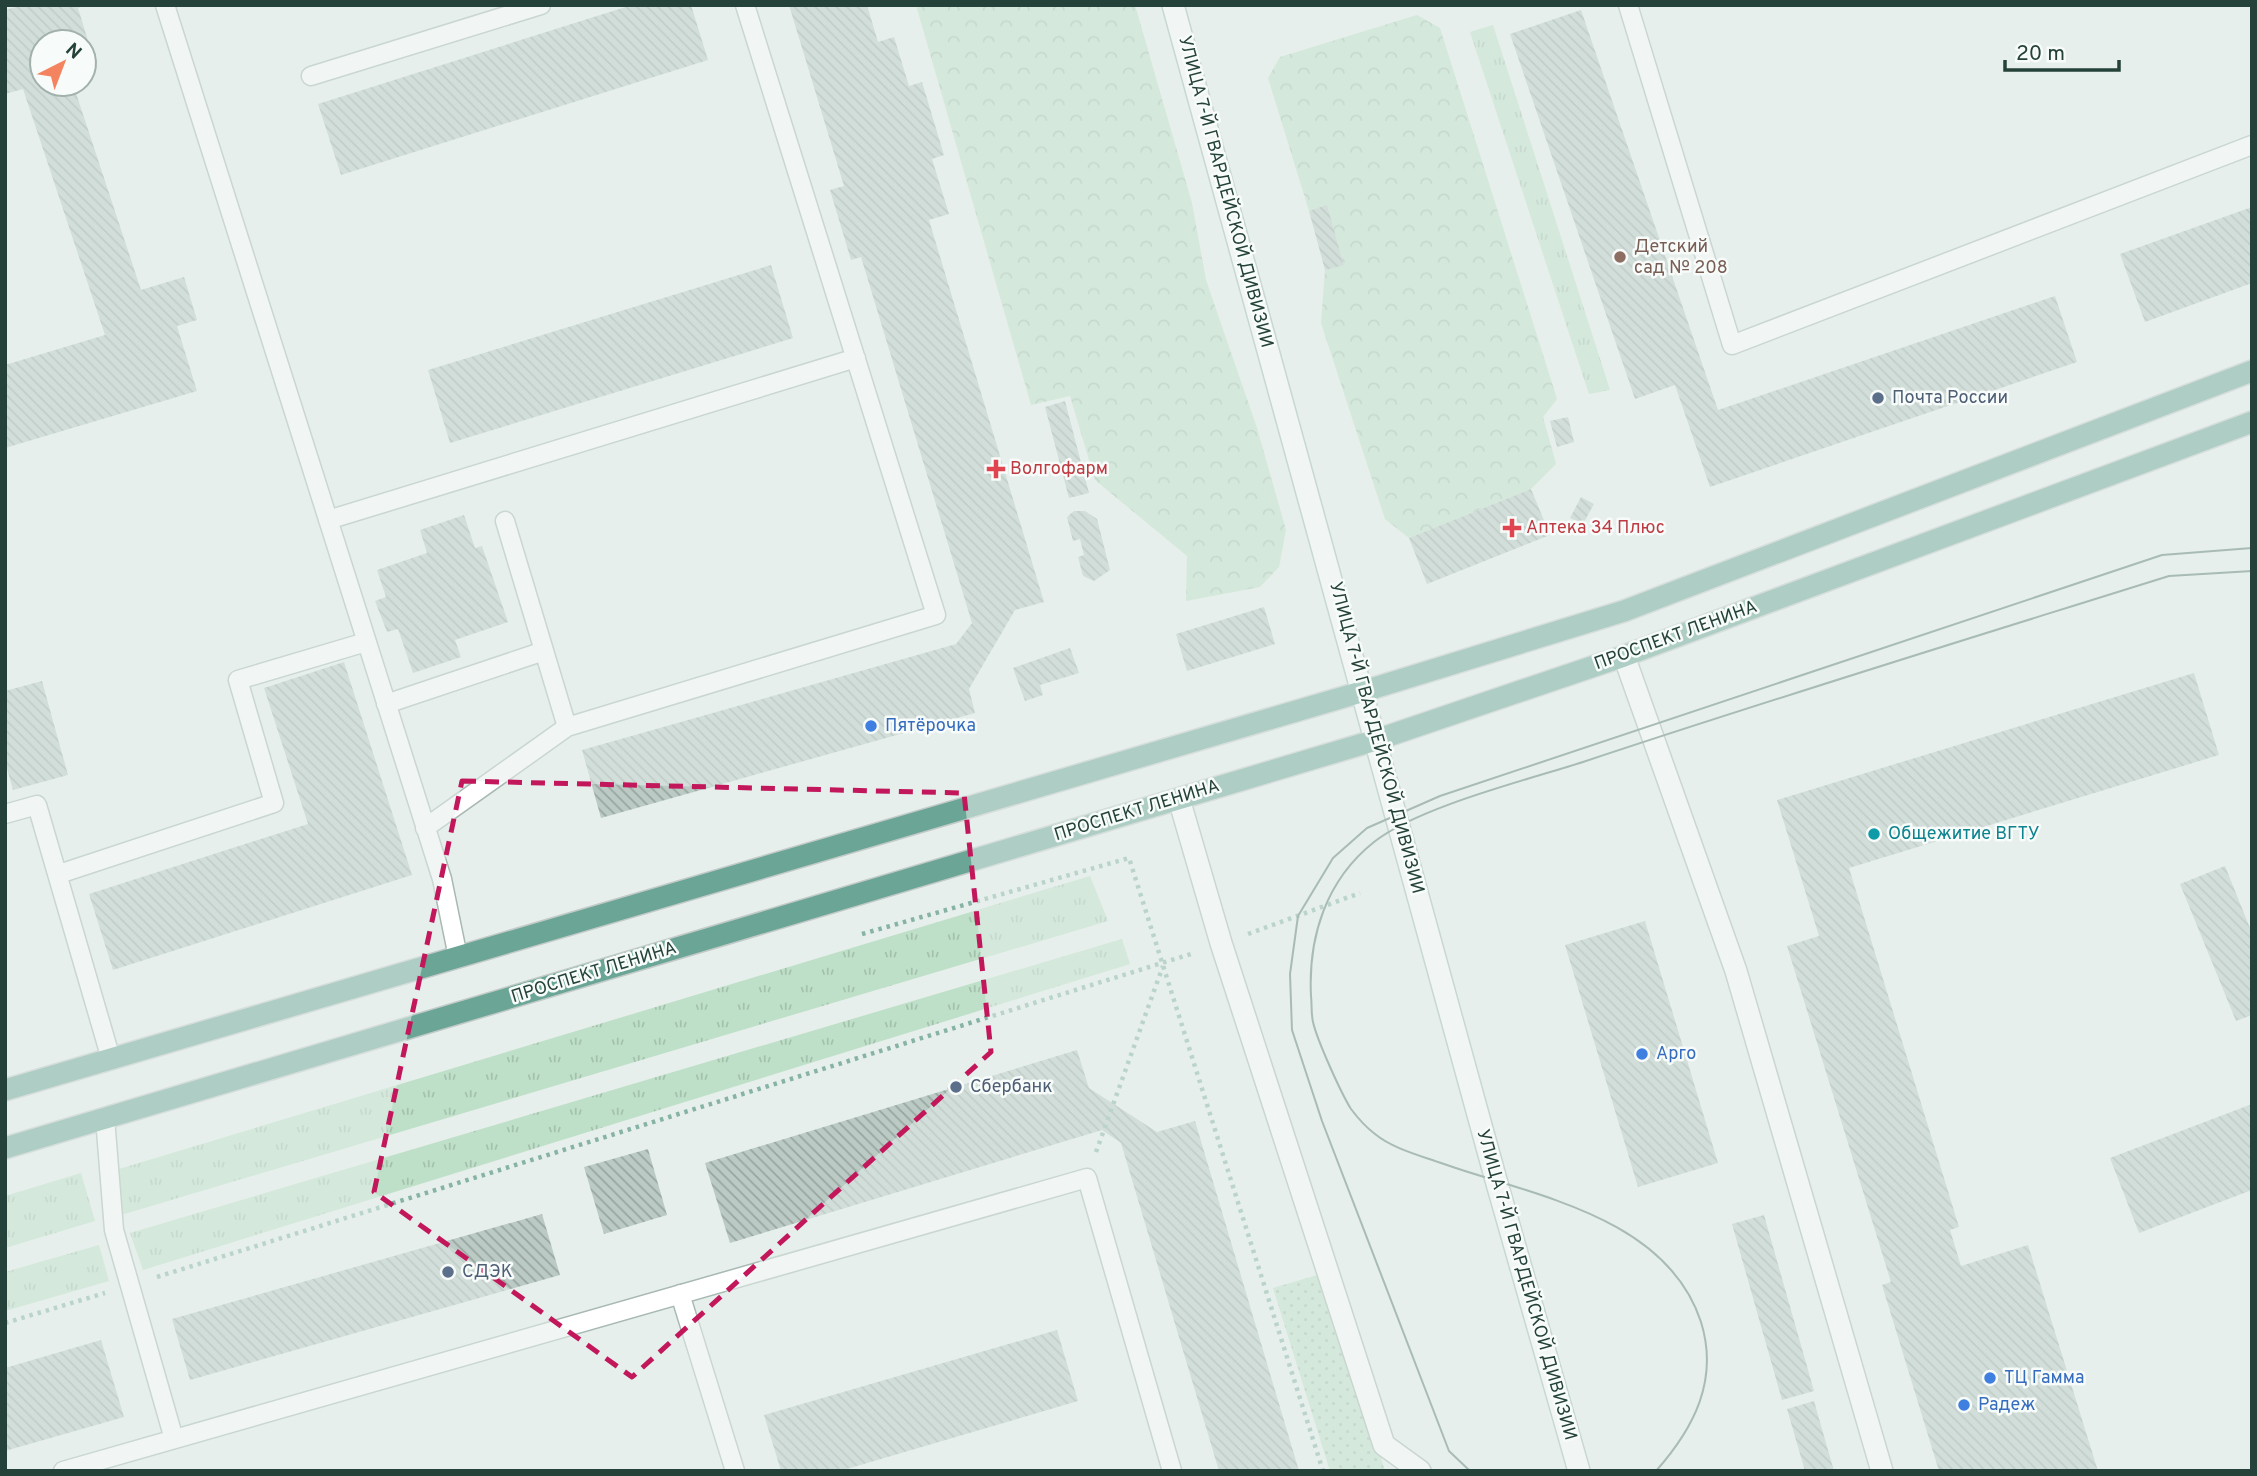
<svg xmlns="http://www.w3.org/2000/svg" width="2257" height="1476" font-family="Overpass,sans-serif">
<defs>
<pattern id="grass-tufts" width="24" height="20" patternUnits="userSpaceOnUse" patternTransform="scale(1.75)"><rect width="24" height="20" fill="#bfe0c8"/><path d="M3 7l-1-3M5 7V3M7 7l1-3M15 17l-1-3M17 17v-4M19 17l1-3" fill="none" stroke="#a4c1ad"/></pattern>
<pattern id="forest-crowns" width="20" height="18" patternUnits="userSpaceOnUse" patternTransform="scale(1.75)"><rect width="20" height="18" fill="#bfe0c8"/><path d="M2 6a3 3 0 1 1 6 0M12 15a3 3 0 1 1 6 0" fill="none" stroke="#a4c1ad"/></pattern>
<pattern id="park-dots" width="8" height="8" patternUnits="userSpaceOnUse" patternTransform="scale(1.75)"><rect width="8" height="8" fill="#bfe0c8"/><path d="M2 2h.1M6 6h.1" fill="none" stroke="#a4c1ad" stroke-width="1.8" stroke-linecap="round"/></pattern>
<pattern id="building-back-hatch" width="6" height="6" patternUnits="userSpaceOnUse" patternTransform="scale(1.75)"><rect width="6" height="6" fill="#bbcac4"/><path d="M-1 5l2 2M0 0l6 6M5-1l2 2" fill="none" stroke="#98a6a0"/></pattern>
</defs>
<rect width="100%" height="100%" fill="#e6efeb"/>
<!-- grass -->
<path fill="url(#grass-tufts)" d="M 1493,25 L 1610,390 L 1589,394 L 1470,32 Z
M 1090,876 L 1108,921 L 121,1215 L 109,1172 Z
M 1122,939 L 1130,964 L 143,1270 L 130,1233 Z
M 81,1173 L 95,1221 L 5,1248 L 5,1196 Z
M 99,1245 L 109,1281 L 5,1311 L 5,1272 Z"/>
<!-- forest -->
<path fill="url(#forest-crowns)" d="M 916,5 L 1135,5 L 1192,203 L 1206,280 L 1257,428 L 1286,530 L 1279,567 L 1260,587 L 1186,601 L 1187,556 L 1095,480 L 1070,396 L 1031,405 Z
M 1417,15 L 1440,28 L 1557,399 L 1543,417 L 1556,464 L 1531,489 L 1409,538 L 1385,519 L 1321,323 L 1325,270 L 1344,264 L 1327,206 L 1309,211 L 1268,78 L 1280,57 Z"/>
<!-- park -->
<path fill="url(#park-dots)" d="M 1324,1273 L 1385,1471 L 1330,1471 L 1273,1288 Z"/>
<!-- building -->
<path fill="url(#building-back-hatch)" d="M 23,5 L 86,5 L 78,8 L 96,67 L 84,71 L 84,42 L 42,42 L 42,84 L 73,84 L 141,290 L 184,277 L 197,320 L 177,326 L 197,391 L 5,448 L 5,365 L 105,335 L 23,89 L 5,94 L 5,10 Z
M 632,5 L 691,5 L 708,60 L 341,175 L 318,104 Z
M 789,5 L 867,5 L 878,42 L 894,37 L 909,86 L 922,82 L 944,155 L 932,159 L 949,214 L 929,220 L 1044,602 L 1015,610 L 969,689 L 975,713 L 601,818 L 582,750 L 956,644 L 972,623 L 861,257 L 851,260 L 830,190 L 844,186 Z
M 1581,10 L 1718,410 L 2055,296 L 2077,362 L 1710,487 L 1675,385 L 1635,399 L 1510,34 Z
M 1327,205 L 1344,265 L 1325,270 L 1309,211 Z
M 2252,207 L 2252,283 L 2145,322 L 2120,254 Z
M 771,265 L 793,338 L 450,443 L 428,370 Z
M 1065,401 L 1089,493 L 1069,498 L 1045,407 Z
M 1568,417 L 1574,442 L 1557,447 L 1550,421 Z
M 1531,489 L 1550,535 L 1427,584 L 1409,538 Z
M 1581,497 L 1594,504 L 1583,524 L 1570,518 Z
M 1074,511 L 1085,511 L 1097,519 L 1110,570 L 1094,581 L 1083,576 L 1078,557 L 1084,555 L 1080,539 L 1073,541 L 1067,517 Z
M 464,515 L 475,548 L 482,546 L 508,622 L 455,640 L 461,657 L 413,673 L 398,629 L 387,632 L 375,601 L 386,597 L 377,570 L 427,553 L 420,530 Z
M 1264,607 L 1275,644 L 1187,671 L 1176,634 Z
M 1070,648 L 1079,673 L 1040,685 L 1043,695 L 1025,701 L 1013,668 Z
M 344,662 L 412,875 L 113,970 L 89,894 L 308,824 L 264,688 Z
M 2194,673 L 2219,755 L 1849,868 L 1959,1227 L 1950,1230 L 1961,1266 L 2028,1245 L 2098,1471 L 1939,1471 L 1882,1285 L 1891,1282 L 1787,946 L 1819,936 L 1777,800 Z
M 42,681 L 68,775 L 13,790 L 5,761 L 5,691 Z
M 2225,866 L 2252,933 L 2252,1015 L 2236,1021 L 2180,884 Z
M 1645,921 L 1718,1163 L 1638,1187 L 1565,945 Z
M 1077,1050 L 1089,1088 L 1157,1132 L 1195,1121 L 1299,1471 L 1219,1471 L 1121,1143 L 1102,1130 L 730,1243 L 705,1163 Z
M 2252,1104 L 2252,1190 L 2139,1233 L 2110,1158 Z
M 648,1149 L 667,1215 L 604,1234 L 584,1167 Z
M 542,1214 L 560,1275 L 190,1380 L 172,1319 Z
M 1764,1215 L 1814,1391 L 1782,1400 L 1732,1224 Z
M 1057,1330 L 1078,1401 L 840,1471 L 781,1471 L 764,1415 Z
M 101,1340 L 124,1417 L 5,1451 L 5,1368 Z
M 1814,1401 L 1834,1471 L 1805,1471 L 1787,1409 Z"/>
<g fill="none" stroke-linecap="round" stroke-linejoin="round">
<!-- service casing -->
<g stroke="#a8b8b2" stroke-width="21">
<path id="service" d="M 165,5 L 442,879 L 458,957
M 1628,5 L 1732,345 L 2252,145
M 311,76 L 541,5
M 328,520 L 856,358
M 505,521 L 567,727
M 386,704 L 544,651
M 5,814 L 37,805 L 111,1059
M 425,828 L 567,727 L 936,615 L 745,5
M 59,874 L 274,803 L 238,680 L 366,642
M 105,1118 L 114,1230 L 174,1439
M 680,1294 L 735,1471
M 63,1471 L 1087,1178 L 1172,1471"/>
</g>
<!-- minor casing -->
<g stroke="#a8b8b2" stroke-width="24">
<path id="minor" d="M 1624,656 L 1736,971 L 1882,1471
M 1179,799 L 1221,943 L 1384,1445 L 1420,1471"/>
</g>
<!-- secondary casing -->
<g stroke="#a4bbb3" stroke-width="24">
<path id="secondary" d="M 1173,5 L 1496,1180 L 1579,1471"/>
</g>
<!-- primary casing -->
<g stroke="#c2cac8" stroke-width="24">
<path id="primary" d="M 5,1090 L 1361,692 L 1624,611 L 2252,371
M 5,1148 L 1376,740 L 1624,656 L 2252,422"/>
</g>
<!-- path -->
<path stroke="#86b3a5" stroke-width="4.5" stroke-dasharray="3.5 5" stroke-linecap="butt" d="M 862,934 L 1129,858 L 1323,1471
M 1248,934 L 1360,893
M 1096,1152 L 1163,966
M 157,1277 L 1194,953
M 5,1323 L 105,1293"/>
<!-- service -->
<use href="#service" stroke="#fff" stroke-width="18"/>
<!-- minor -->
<use href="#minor" stroke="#fff" stroke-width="21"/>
<!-- secondary -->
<use href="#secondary" stroke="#fff" stroke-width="21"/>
<!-- primary -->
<use href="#primary" stroke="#6aa596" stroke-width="21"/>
<!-- tram -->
<path stroke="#5f7d75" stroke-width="2" d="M 1470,1471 L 1449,1451 L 1322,1121 L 1292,1030 L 1290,974 L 1298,916 L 1333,858 L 1367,828 L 1440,796 L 2162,555 L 2252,548
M 1656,1471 C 1694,1428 1719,1380 1701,1322 C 1666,1215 1530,1195 1438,1162 C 1418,1155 1392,1148 1375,1134 C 1367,1128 1357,1117 1351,1109 C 1341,1093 1317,1040 1313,1022 C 1311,1014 1312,1004 1311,996 C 1308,937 1326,880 1374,842 C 1418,807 1527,780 1583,762 C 1778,697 1974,637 2169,576 L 2252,571"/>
</g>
<!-- marked area -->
<path d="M0 0H2257V1476H0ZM 462,781 L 964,793 L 991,1052 L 632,1377 L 374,1192 Z" fill="#e6efeb" fill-opacity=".55" fill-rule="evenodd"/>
<path fill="none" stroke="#c2185b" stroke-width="5" stroke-dasharray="14 9" stroke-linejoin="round" d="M 462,781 L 964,793 L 991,1052 L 632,1377 L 374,1192 Z"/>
<!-- markers -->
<circle fill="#8d6e63" stroke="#f7fbf9" stroke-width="2.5" cx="1620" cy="257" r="7"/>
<g fill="#5c6f8a" stroke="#f7fbf9" stroke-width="2.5">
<circle cx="1878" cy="398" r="7"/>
<circle cx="956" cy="1087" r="7"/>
<circle cx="448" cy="1272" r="7"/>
</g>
<g fill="#e0444e" stroke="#f7fbf9" stroke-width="2.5">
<path d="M992.5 458.5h7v7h7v7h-7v7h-7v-7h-7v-7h7z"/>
<path d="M1508.5 517.5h7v7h7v7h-7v7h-7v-7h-7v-7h7z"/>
</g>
<g fill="#3f7fe0" stroke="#f7fbf9" stroke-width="2.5">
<circle cx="871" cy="726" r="7"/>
<circle cx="1642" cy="1054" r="7"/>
<circle cx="1990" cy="1378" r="7"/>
<circle cx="1964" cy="1405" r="7"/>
</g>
<circle fill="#0f9aa8" stroke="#f7fbf9" stroke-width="2.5" cx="1874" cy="834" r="7"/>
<g text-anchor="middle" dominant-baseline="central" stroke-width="5" stroke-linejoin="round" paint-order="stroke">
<!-- street labels -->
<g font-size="18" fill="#24423a" stroke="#f7fbf9">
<text transform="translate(1225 192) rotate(75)">УЛИЦА 7-Й ГВАРДЕЙСКОЙ ДИВИЗИИ</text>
<text transform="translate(1676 636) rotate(-20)">ПРОСПЕКТ ЛЕНИНА</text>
<text transform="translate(1376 738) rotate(75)">УЛИЦА 7-Й ГВАРДЕЙСКОЙ ДИВИЗИИ</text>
<text transform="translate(1137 811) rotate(-17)">ПРОСПЕКТ ЛЕНИНА</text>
<text transform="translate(594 973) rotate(-17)">ПРОСПЕКТ ЛЕНИНА</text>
<text transform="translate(1526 1285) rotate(74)">УЛИЦА 7-Й ГВАРДЕЙСКОЙ ДИВИЗИИ</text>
</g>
<!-- education labels -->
<g font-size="18" fill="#785e54" stroke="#f7fbf9" text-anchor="start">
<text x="1634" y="247">Детский<tspan x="1634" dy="21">сад № 208</tspan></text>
</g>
<!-- service labels -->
<g font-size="18" fill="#4e5e75" stroke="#f7fbf9" text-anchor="start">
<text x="1892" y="398">Почта России</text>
<text x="970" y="1087">Сбербанк</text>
<text x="462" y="1272">СДЭК</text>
</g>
<!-- health labels -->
<g font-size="18" fill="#be3a42" stroke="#f7fbf9" text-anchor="start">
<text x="1010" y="469">Волгофарм</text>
<text x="1526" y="528">Аптека 34 Плюс</text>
</g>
<!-- shop labels -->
<g font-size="18" fill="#366cbe" stroke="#f7fbf9" text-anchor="start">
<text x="885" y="726">Пятёрочка</text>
<text x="1656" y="1054">Арго</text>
<text x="2004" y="1378">ТЦ Гамма</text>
<text x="1978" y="1405">Радеж</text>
</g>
<!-- culture labels -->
<g font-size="18" fill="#0d838f" stroke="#f7fbf9" text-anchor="start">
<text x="1888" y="834">Общежитие ВГТУ</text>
</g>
</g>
<!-- border -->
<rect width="2257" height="1476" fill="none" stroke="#24423a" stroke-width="14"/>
<!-- north arrow -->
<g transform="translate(63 63) rotate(42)"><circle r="33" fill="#f7fbf9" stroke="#a3b1ad" stroke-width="2"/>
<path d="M0-5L12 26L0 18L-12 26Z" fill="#f4845f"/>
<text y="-10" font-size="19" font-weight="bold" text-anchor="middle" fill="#24423a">N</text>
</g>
<!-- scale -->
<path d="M2005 60v10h114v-10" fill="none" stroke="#24423a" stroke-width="3.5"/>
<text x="2016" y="60" font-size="21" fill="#24423a" stroke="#f7fbf9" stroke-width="5" paint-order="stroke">20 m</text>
</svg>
